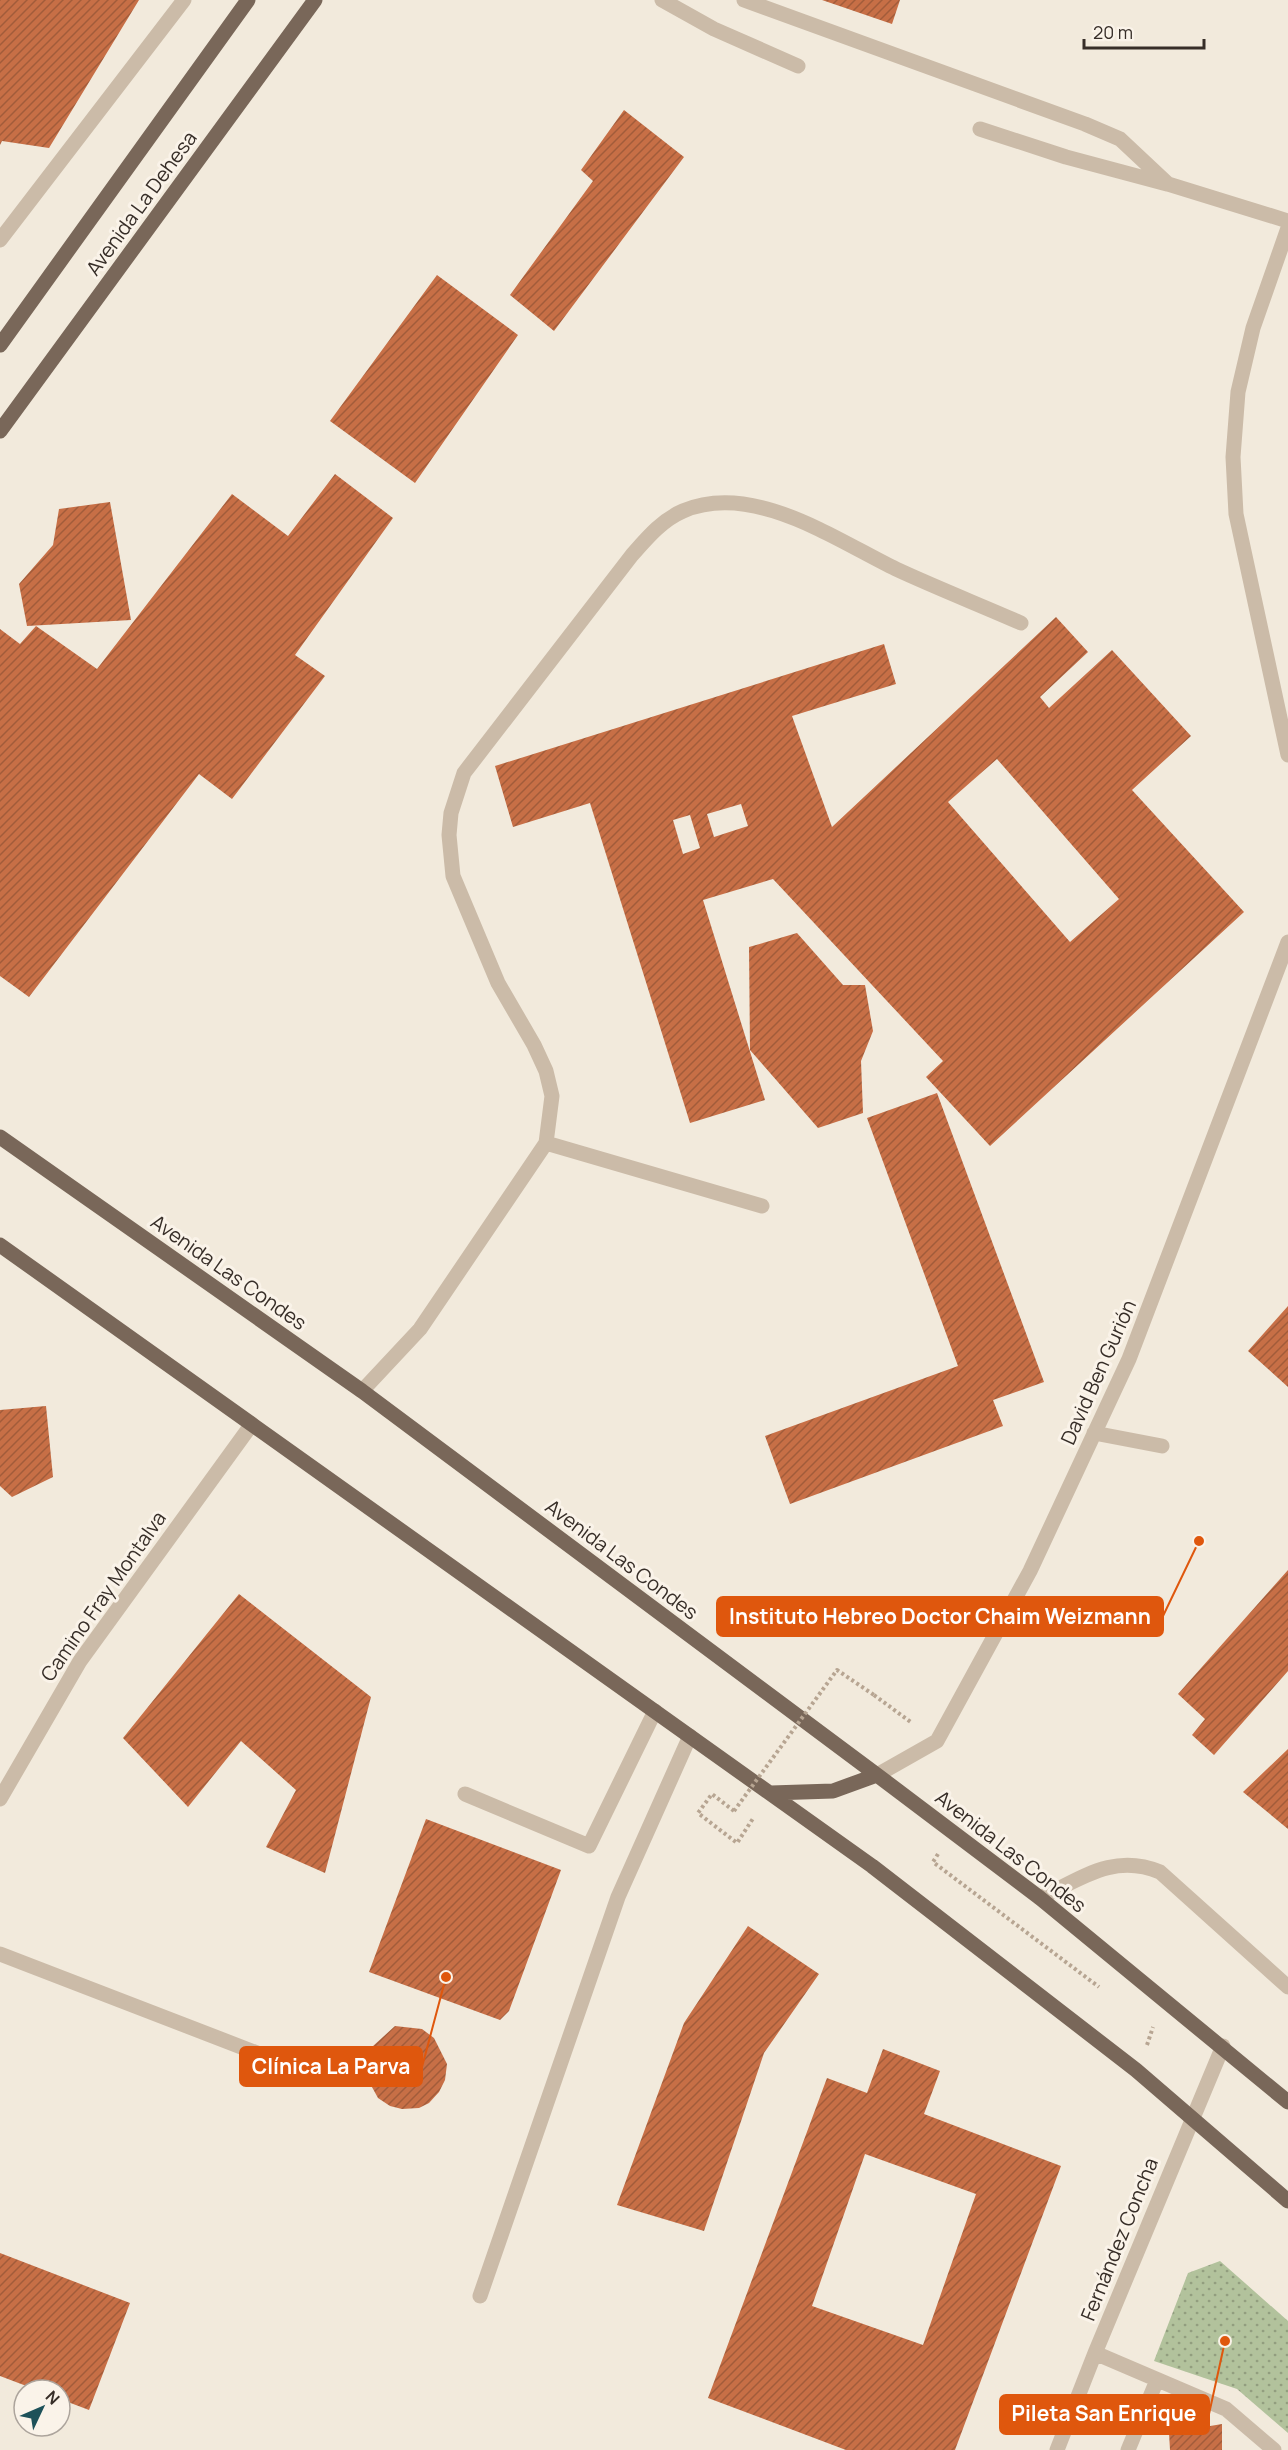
<svg xmlns="http://www.w3.org/2000/svg" width="1288" height="2450" font-family="Manrope,sans-serif">
<defs>
<pattern id="park-dots" width="8" height="8" patternUnits="userSpaceOnUse" patternTransform="scale(1.5)"><rect width="8" height="8" fill="#b2c29c"/><path d="M2 2h.1M6 6h.1" fill="none" stroke="#929e7f" stroke-width="1.8" stroke-linecap="round"/></pattern>
<pattern id="building-hatch" width="6" height="6" patternUnits="userSpaceOnUse" patternTransform="scale(1.5)"><rect width="6" height="6" fill="#c76f46"/><path d="M-1 1l2-2M0 6l6-6M5 7l2-2" fill="none" stroke="#a25c3a"/></pattern>
</defs>
<rect width="100%" height="100%" fill="#f2eadc"/>
<!-- park -->
<path fill="url(#park-dots)" d="M 1220,2261 L 1288,2321 L 1288,2433 L 1237,2389 L 1154,2361 L 1188,2273 Z"/>
<!-- building -->
<path fill="url(#building-hatch)" fill-rule="evenodd" d="M 0,0 L 139,0 L 49,148 L 2,141 L 0,145 Z
M 822,0 L 900,0 L 892,24 Z
M 624,110 L 684,157 L 554,331 L 510,295 L 593,181 L 581,170 Z
M 437,275 L 518,335 L 415,483 L 330,421 Z
M 335,474 L 393,518 L 295,655 L 325,676 L 232,799 L 199,774 L 29,997 L 0,976 L 0,629 L 20,644 L 36,626 L 97,669 L 232,494 L 288,536 Z
M 110,502 L 131,620 L 27,626 L 19,584 L 53,545 L 59,509 Z
M 1056,617 L 1088,652 L 1040,697 L 1049,708 L 1112,650 L 1191,736 L 1132,790 L 1244,912 L 990,1146 L 926,1077 L 943,1061 L 773,879 L 703,900 L 765,1100 L 690,1123 L 590,803 L 513,827 L 495,766 L 884,644 L 896,684 L 792,716 L 832,827 ZM 997,759 L 1119,899 L 1070,942 L 948,802 ZM 741,804 L 748,826 L 714,837 L 707,814 ZM 690,815 L 700,848 L 683,854 L 673,820 Z
M 797,933 L 843,985 L 865,985 L 873,1031 L 861,1061 L 863,1113 L 818,1128 L 750,1050 L 749,947 Z
M 937,1093 L 1044,1382 L 993,1400 L 1003,1426 L 790,1504 L 765,1436 L 958,1366 L 867,1118 Z
M 1288,1306 L 1288,1387 L 1248,1351 Z
M 46,1406 L 53,1477 L 12,1497 L 0,1486 L 0,1410 Z
M 1288,1570 L 1288,1671 L 1214,1755 L 1192,1735 L 1205,1719 L 1178,1694 Z
M 239,1594 L 371,1697 L 325,1873 L 266,1847 L 296,1790 L 241,1741 L 188,1807 L 123,1738 Z
M 1288,1749 L 1288,1829 L 1243,1792 Z
M 426,1819 L 561,1870 L 509,2011 L 500,2020 L 369,1972 Z
M 748,1926 L 819,1974 L 764,2053 L 704,2231 L 617,2205 L 684,2023 Z
M 395,2026 L 422,2029 L 434,2038 L 447,2064 L 445,2080 L 439,2092 L 429,2103 L 419,2108 L 402,2109 L 390,2106 L 378,2098 L 367,2078 L 366,2064 L 372,2047 Z
M 883,2049 L 940,2071 L 924,2114 L 1061,2166 L 955,2450 L 846,2450 L 708,2398 L 827,2078 L 867,2093 ZM 865,2154 L 976,2194 L 923,2345 L 812,2306 Z
M 0,2253 L 130,2303 L 89,2410 L 60,2399 L 60,2390 L 37,2390 L 0,2376 Z
M 1222,2424 L 1222,2450 L 1170,2450 L 1169,2433 Z"/>
<g fill="none" stroke-linecap="round" stroke-linejoin="round">
<!-- path -->
<path stroke="#b7a592" stroke-width="4" stroke-dasharray="3 3" stroke-linecap="butt" d="M 874,1695 L 912,1723
M 734,1811 L 712,1794 L 698,1813 L 737,1843 L 754,1817
M 938,1854 L 933,1862 L 1099,1987
M 1147,2045 L 1153,2027"/>
<!-- minor -->
<path stroke="#cbbba8" stroke-width="15" d="M 662,0 L 714,29 L 798,66
M 744,0 L 1085,124 L 1120,139 L 1168,184 L 1288,221
M 980,129 L 1066,157 L 1167,184
M 1288,228 L 1253,328 L 1238,392 L 1233,457 L 1236,514 L 1288,755
M 0,240 L 184,0
M 546,1143 L 762,1206
M 362,1391 L 420,1329 L 546,1143 L 552,1096 L 546,1071 L 534,1045 L 498,983 L 453,876 L 449,835 L 451,813 L 464,773 L 632,555 C 647,538 662,520 683,511 C 753,481 836,540 896,569 C 937,588 980,605 1021,623
M 1094,1433 L 1162,1446
M 877,1775 L 937,1741 L 1030,1571 L 1129,1359 L 1288,942
M 465,1794 L 589,1846 L 655,1711
M 0,1799 L 80,1661 L 252,1424
M 1040,1898 C 1082,1878 1114,1853 1160,1872 L 1288,1987
M 0,1954 L 275,2060
M 480,2296 L 618,1897 L 690,1736
M 1095,2353 L 1226,2409 L 1274,2450
M 1057,2450 L 1095,2353 L 1223,2046
M 1128,2450 L 1157,2380"/>
<!-- major -->
<path stroke="#796759" stroke-width="15" d="M 0,345 L 248,0
M 0,431 L 315,0
M 0,1137 L 362,1391 L 877,1775 L 1040,1898 L 1288,2102
M 0,1245 L 872,1866 L 1136,2070 L 1288,2201
M 771,1793 L 833,1791 L 877,1775"/>
<!-- path-bridge -->
<path stroke="#b7a592" stroke-width="4" stroke-dasharray="3 3" stroke-linecap="butt" d="M 734,1811 L 837,1670 L 874,1695"/>
</g>
<g text-anchor="middle" dominant-baseline="central" stroke-width="6" stroke-linejoin="round" paint-order="stroke">
<!-- street labels -->
<g font-size="20" fill="#372e28" stroke="#faf3e9">
<text transform="translate(141 203) rotate(-54)">Avenida La Dehesa</text>
<text transform="translate(229 1272) rotate(35)">Avenida Las Condes</text>
<text transform="translate(1098 1372) rotate(-66)">David Ben Gurión</text>
<text transform="translate(622 1559) rotate(37)">Avenida Las Condes</text>
<text transform="translate(103 1596) rotate(-55)">Camino Fray Montalva</text>
<text transform="translate(1011 1851) rotate(38)">Avenida Las Condes</text>
<text transform="translate(1119 2239) rotate(-68)">Fernández Concha</text>
</g>
</g>
<!-- callouts -->
<path fill="none" stroke="#df570d" stroke-width="2" d="M1199 1541L1163 1616M446 1977L422 2067M1225 2341L1209 2414"/>
<g fill="#df570d" stroke="#faf3e9" stroke-width="2">
<circle cx="1199" cy="1541" r="6"/>
<circle cx="446" cy="1977" r="6"/>
<circle cx="1225" cy="2341" r="6"/>
</g>
<g fill="#df570d" stroke="#df570d" stroke-width="2">
<rect x="717" y="1597" width="446" height="39" rx="6"/>
<rect x="240" y="2047" width="182" height="39" rx="6"/>
<rect x="1000" y="2395" width="209" height="39" rx="6"/>
</g>
<g font-size="21" text-anchor="middle" font-weight="bold" fill="#fff">
<text x="940" y="1624">Instituto Hebreo Doctor Chaim Weizmann</text>
<text x="331" y="2074">Clínica La Parva</text>
<text x="1104" y="2421">Pileta San Enrique</text>
</g>
<!-- north arrow -->
<g transform="translate(42 2408) rotate(46)"><circle r="28" fill="#faf3e9" stroke="#aca49c" stroke-width="1.5"/>
<path d="M0-4.5L10 22L0 15L-10 22Z" fill="#1d5159"/>
<text y="-9" font-size="16" font-weight="bold" text-anchor="middle" fill="#372e28">N</text>
</g>
<!-- scale -->
<path d="M1084 39v9h120v-9" fill="none" stroke="#372e28" stroke-width="3"/>
<text x="1093" y="39" font-size="18" fill="#372e28" stroke="#faf3e9" stroke-width="4.5" paint-order="stroke">20 m</text>
</svg>
